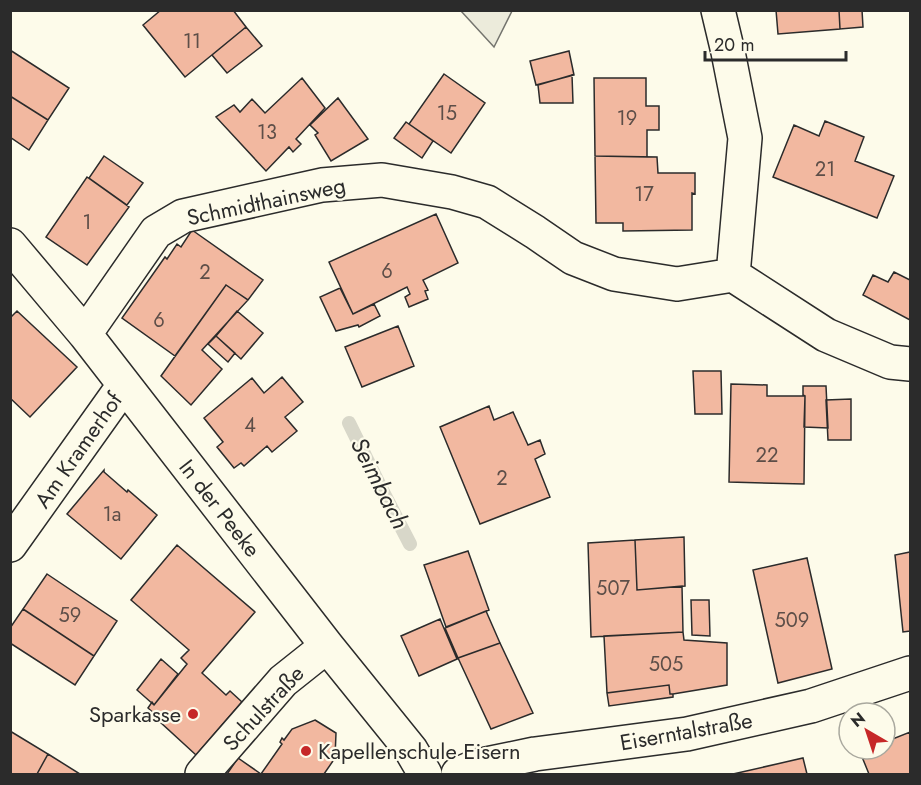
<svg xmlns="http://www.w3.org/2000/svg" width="921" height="785" font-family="Jost,sans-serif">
<rect width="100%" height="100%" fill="#fdfbea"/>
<!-- green -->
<path fill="#ecebdb" stroke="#74746e" stroke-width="1.5" d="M 461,11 L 512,11 L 494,47 Z"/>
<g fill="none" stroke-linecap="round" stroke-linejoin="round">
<!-- stream -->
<path stroke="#d8d7c9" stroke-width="14" d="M 349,423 L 381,488 L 410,544"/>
</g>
<!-- building -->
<path fill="#f2b8a0" stroke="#2b2b2b" stroke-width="1.5" d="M 161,10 L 233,10 L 246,27 L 185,77 L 143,25 Z
M 776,10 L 839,10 L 840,29 L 778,34 Z
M 839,10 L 862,10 L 863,27 L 840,29 Z
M 246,27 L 262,46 L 227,73 L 212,55 Z
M 10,50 L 69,88 L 48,120 L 10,96 Z
M 569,51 L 574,75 L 536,85 L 530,61 Z
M 444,74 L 485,103 L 451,153 L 409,124 Z
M 572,75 L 573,103 L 540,103 L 538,85 Z
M 302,78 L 325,108 L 296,139 L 301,144 L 293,152 L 289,147 L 266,171 L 216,117 L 234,105 L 240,112 L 252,99 L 265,113 Z
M 594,78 L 646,78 L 646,106 L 659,106 L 659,130 L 647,130 L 647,157 L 595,156 Z
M 10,96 L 48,120 L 29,150 L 10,137 Z
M 338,98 L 368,139 L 331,161 L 315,135 L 318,133 L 310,125 Z
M 825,121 L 864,137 L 855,161 L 894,176 L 877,218 L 773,177 L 794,125 L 819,136 Z
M 406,122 L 433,141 L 422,158 L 394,138 Z
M 104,156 L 143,183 L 127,205 L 89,178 Z
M 595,156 L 657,157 L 658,173 L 695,173 L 695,194 L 692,193 L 692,230 L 623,231 L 623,223 L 596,223 Z
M 87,177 L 129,207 L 87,265 L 46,237 Z
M 436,214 L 458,263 L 423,280 L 428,290 L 425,291 L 428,299 L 409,307 L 405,297 L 410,294 L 407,287 L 353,314 L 329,262 Z
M 192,230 L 263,280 L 248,300 L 226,285 L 175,356 L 122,318 L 165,257 L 167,259 L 177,244 L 181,247 Z
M 894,272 L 910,280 L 910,320 L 863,295 L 873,275 L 888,282 Z
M 226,285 L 248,300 L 202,350 L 222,369 L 191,405 L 161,376 Z
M 340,288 L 353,314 L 374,304 L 380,316 L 359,327 L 358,325 L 336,331 L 320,297 Z
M 17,311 L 77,367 L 30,417 L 10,398 L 10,318 Z
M 237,311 L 263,333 L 241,359 L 216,336 Z
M 398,326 L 414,366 L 362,387 L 345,347 Z
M 216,336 L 235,353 L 228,362 L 208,344 Z
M 693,371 L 721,371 L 722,414 L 695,414 Z
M 282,377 L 303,402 L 285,417 L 297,431 L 272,452 L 267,446 L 244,466 L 241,463 L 234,468 L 217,447 L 223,442 L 204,418 L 252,378 L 264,393 Z
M 731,384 L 767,385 L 767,396 L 805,396 L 804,484 L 729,482 Z
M 803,386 L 826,386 L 828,428 L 804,427 L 805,396 L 803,395 Z
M 851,399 L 851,440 L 828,440 L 826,400 Z
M 489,406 L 494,420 L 513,412 L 528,445 L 540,440 L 545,454 L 535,459 L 550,497 L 480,524 L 440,427 Z
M 104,470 L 104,472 L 127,492 L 128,490 L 157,515 L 121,559 L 67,514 Z
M 684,537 L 685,586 L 637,590 L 635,540 Z
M 635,540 L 637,590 L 682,586 L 683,632 L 591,637 L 588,543 Z
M 177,545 L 255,612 L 202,673 L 226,695 L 230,691 L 242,702 L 196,755 L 159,721 L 160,719 L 148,708 L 152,702 L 154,705 L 187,664 L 181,658 L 189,650 L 131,600 Z
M 468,551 L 489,610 L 446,627 L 424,565 Z
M 910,552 L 910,631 L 903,632 L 895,555 Z
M 807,558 L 832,669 L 778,683 L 753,570 Z
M 47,574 L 117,621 L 94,656 L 23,609 Z
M 691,600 L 709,600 L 710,636 L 692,635 Z
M 23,609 L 94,656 L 75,685 L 10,643 L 10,628 Z
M 486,611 L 500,643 L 458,658 L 445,628 Z
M 440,619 L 457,659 L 419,676 L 401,636 Z
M 683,632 L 684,640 L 727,643 L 727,685 L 673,694 L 670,694 L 669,685 L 607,693 L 604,636 Z
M 500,643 L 533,713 L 491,729 L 458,658 Z
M 161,659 L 178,674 L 154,705 L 137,690 Z
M 669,685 L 670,694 L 673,694 L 673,697 L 609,706 L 607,693 Z
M 315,720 L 336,733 L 335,758 L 324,774 L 227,774 L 238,758 L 261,774 L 282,744 L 280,742 L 282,738 L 284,740 L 292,729 Z
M 10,731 L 48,754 L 37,774 L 10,774 Z
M 910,732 L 910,774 L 869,774 L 860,752 L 867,749 L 885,749 L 885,742 Z
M 48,754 L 80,774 L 37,774 Z
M 803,758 L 807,774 L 733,774 Z"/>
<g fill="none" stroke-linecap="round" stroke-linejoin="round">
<!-- street casing -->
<g stroke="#2b2b2b" stroke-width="36">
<path id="street" d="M 718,10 L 728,52 L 745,138 L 733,275
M 10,245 L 85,334 L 327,646 L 411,750 L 425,774
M 85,334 L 156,232 L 183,216 L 322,185 L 382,180 L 452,192 L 487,202 L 535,232 L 573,258 L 614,274 L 677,284 L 733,275 L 826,335 L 890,362 L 910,364
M 10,545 L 124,385
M 202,774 L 283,681 L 327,646"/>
</g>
<!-- secondary casing -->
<g stroke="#2b2b2b" stroke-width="36">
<path id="secondary" d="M 458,774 L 477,766 L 535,754 L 687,734 L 811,706 L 910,673"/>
</g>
<!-- street -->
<use href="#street" stroke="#fdfbea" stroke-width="33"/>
<!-- secondary -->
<use href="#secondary" stroke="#fdfbea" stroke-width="33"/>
</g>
<!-- markers -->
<g fill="#c62828" stroke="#fdfbea" stroke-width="2">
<circle cx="193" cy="714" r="6"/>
<circle cx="306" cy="751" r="6"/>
</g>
<g text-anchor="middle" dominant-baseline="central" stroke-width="4.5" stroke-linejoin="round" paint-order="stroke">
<!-- number labels -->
<g font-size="20" fill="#5d4e48">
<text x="192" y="41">11</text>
<text x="447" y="113">15</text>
<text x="627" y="118">19</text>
<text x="267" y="132">13</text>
<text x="825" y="169">21</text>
<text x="644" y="194">17</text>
<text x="87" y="222">1</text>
<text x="387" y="271">6</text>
<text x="205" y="272">2</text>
<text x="159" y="320">6</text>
<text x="250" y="425">4</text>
<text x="767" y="455">22</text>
<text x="502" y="478">2</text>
<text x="112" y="514">1a</text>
<text x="613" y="588">507</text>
<text x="70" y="615">59</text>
<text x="792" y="620">509</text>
<text x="666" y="664">505</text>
</g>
<!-- street labels -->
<g font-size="22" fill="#2b2b2b" stroke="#fdfbea">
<text transform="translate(266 201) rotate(-12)">Schmidthainsweg</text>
<text transform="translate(78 450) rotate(-55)">Am Kramerhof</text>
<text transform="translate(220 508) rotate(52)">In der Peeke</text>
<text transform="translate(263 708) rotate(-47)">Schulstraße</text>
<text transform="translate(686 731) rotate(-10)">Eiserntalstraße</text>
</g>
<!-- poi labels -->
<g font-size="22" fill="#2b2b2b" stroke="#fdfbea" text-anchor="end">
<text x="181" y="714">Sparkasse</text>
<text x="318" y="751" text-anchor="start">Kapellenschule Eisern</text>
</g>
<!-- water labels -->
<g font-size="24" font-style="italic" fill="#2b2b2b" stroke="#fdfbea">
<text transform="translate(380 483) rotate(63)">Seimbach</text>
</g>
</g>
<!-- border -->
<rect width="921" height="785" fill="none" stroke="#2b2b2b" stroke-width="24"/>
<!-- north arrow -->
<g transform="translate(867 731) rotate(321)"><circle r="28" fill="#fdfbea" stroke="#a9a89e" stroke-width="1.5"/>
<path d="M0-4.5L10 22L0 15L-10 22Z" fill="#c62828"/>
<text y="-9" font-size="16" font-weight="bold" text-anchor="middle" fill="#2b2b2b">N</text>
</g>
<!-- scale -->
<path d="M705 51v9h141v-9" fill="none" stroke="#2b2b2b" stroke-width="3"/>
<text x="714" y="51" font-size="18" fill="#2b2b2b" stroke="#fdfbea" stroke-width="4.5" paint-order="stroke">20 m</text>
</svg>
